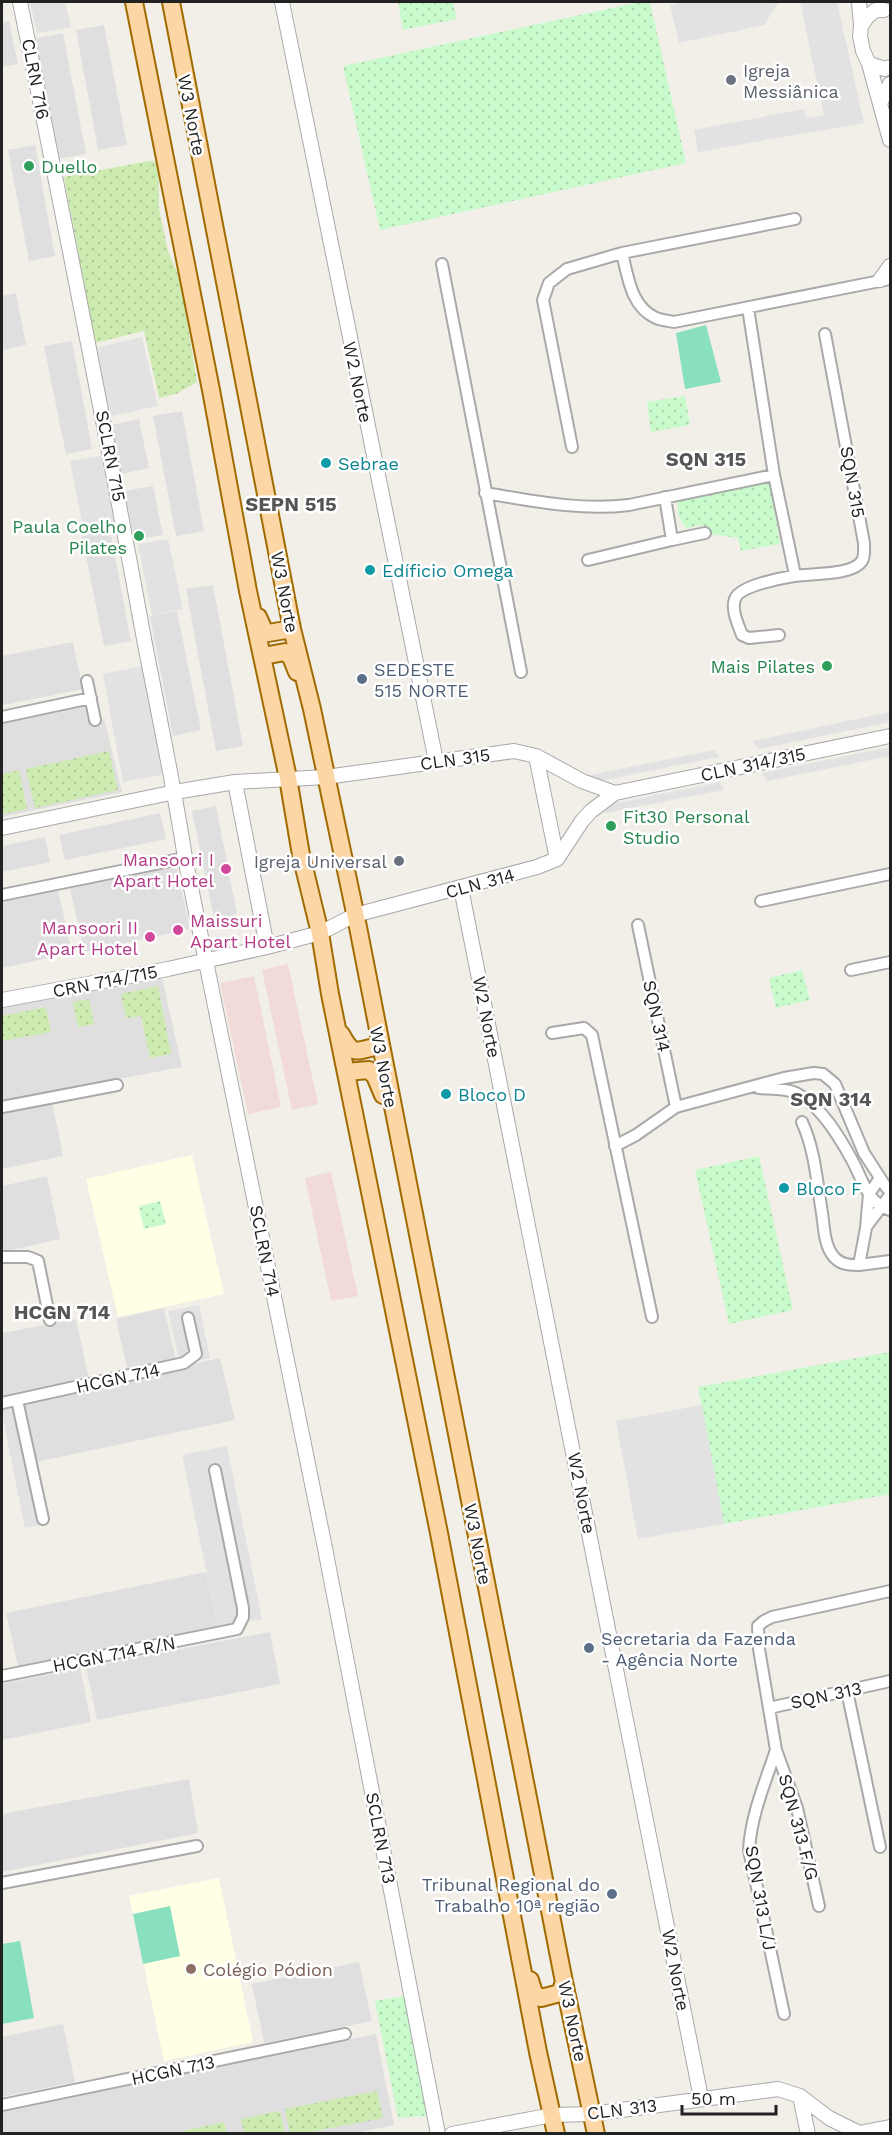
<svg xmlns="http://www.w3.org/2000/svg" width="892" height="2135" font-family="'Work Sans',sans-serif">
<defs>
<pattern id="grass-dots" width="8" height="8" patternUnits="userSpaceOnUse" patternTransform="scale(1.5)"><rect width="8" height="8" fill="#cdebb0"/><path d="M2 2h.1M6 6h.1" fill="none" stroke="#b0c997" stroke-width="1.8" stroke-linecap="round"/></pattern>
<pattern id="park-dots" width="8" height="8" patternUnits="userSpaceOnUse" patternTransform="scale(1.5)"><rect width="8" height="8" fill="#c8facc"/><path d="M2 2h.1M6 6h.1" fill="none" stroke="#acd6af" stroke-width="1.8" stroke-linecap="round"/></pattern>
</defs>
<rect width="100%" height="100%" fill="#f2efe9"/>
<!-- residential -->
<path fill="#e0dfdf" d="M 9,21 L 18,64 L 2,67 L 2,22 Z
M 104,25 L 127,145 L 98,150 L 76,30 Z
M 63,33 L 86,154 L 57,159 L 34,39 Z
M 35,145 L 55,256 L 29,261 L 8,150 Z
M 16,293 L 26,345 L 2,350 L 2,296 Z
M 72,341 L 92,449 L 66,454 L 44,346 Z
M 182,411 L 204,531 L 176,536 L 153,416 Z
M 139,419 L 149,468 L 121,474 L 111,425 Z
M 153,486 L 163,535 L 135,540 L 124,491 Z
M 110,530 L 131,641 L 104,646 L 82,536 Z
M 213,585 L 243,746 L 216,751 L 186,589 Z
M 177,611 L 201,730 L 173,736 L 150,616 Z
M 73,642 L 83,689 L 3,705 L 2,696 L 2,656 Z
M 84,703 L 88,722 L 104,719 L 122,792 L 2,817 L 2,721 Z
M 216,806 L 237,914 L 214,919 L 192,811 Z
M 160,813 L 166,839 L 65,860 L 59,835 Z
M 45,837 L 50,862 L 2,872 L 2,846 Z
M 176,865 L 190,929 L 84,952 L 70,888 Z
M 58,890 L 72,953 L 2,968 L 2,902 Z
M 161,973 L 182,1067 L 2,1101 L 2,1007 Z
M 52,1101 L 63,1156 L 2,1169 L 2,1111 Z
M 47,1176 L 60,1239 L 2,1252 L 2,1186 Z
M 164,1308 L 176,1361 L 128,1372 L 116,1319 Z
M 76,1319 L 89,1380 L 2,1397 L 2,1333 Z
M 220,1358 L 235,1420 L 36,1462 L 23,1401 Z
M 206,1572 L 218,1627 L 18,1666 L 6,1613 Z
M 270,1632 L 280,1684 L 97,1720 L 86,1667 Z
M 80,1668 L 91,1722 L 2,1740 L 2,1684 Z
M 189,1779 L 198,1833 L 2,1872 L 2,1814 Z
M 359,1962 L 372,2021 L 264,2043 L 252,1984 Z
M 63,2024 L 75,2082 L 2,2097 L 2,2037 Z
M 376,2034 L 394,2125 L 351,2134 L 2,2134 L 2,2110 Z"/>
<!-- commercial -->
<path fill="#f2dad9" d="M 288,964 L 318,1104 L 292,1110 L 262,970 Z
M 254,976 L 281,1107 L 248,1114 L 220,983 Z
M 331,1172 L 358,1296 L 331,1301 L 305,1178 Z"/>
<!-- education -->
<path fill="#ffffe5" d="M 192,1155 L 224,1294 L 118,1317 L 86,1179 Z
M 219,1878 L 253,2042 L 164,2061 L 129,1896 Z"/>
<!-- grass -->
<path fill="url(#grass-dots)" d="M 149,161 L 158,162 L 159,209 L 168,251 L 180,279 L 197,382 L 176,394 L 159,398 L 144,331 L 95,343 L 64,177 Z
M 109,751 L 118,790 L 35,808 L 26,769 Z
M 19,770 L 27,809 L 2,814 L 2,774 Z
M 158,986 L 171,1054 L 150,1058 L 141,1016 L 126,1018 L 121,994 Z
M 89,999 L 94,1024 L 78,1027 L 73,1002 Z
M 46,1007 L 51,1032 L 2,1041 L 2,1016 Z
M 377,2091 L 383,2118 L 305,2133 L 290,2133 L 285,2109 Z
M 280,2111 L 285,2133 L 244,2133 L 241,2119 Z
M 224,2122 L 227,2133 L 183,2133 L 183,2131 Z"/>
<!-- park -->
<path fill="url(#park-dots)" d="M 398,2 L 453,2 L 457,19 L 403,30 Z
M 640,2 L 650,2 L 686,163 L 380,230 L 343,66 Z
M 685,396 L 690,425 L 651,432 L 647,402 Z
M 769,480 L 780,544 L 741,551 L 738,538 L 710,534 L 704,525 L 686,528 C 678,518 675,508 680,496 Z
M 802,970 L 810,1000 L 776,1008 L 769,978 Z
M 759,1156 L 793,1310 L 729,1324 L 695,1170 Z
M 160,1201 L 166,1224 L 144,1229 L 139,1206 Z
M 890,1352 L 890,1494 L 724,1524 L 698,1387 Z
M 405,1996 L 427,2116 L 398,2118 L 375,2001 Z"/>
<!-- pitch -->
<path fill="#88e0be" d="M 706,325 L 721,382 L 685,389 L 676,333 Z
M 170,1906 L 180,1956 L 143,1964 L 133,1914 Z
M 20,1941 L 34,2018 L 2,2024 L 2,1944 Z"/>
<!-- parking -->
<path fill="#e2e2e2" d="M 30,2 L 65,2 L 71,27 L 37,33 Z
M 685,2 L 779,2 L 764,25 L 679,43 L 670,5 Z
M 800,2 L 837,2 L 864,123 L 698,152 L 694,130 L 804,109 L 806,118 L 824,115 Z
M 142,337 L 158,406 L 107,417 L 95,348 Z
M 101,456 L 115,526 L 84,532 L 70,461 Z
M 168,539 L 183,609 L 152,615 L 138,544 Z
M 144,666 L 165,774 L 123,782 L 103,674 Z
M 890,712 L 890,722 L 759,749 L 752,741 Z
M 890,747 L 890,756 L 767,781 L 762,773 Z
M 714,750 L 719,757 L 596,782 L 591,775 Z
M 720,782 L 724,790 L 605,813 L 601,806 Z
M 199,1305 L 210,1358 L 200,1360 L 199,1356 L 179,1360 L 168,1311 Z
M 24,1404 L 48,1524 L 25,1528 L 2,1413 L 2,1409 Z
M 702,1405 L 724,1524 L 638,1539 L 616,1421 Z
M 227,1446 L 262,1619 L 218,1627 L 182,1455 Z"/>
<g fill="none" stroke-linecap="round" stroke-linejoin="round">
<!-- minor casing -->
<g stroke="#a9a9a9" stroke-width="14">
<path id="minor" d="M 622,253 C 628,277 631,307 656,318 C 661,320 669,321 674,322 L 890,279
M 442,264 L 521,672
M 748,308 L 774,475 L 795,575
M 572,447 L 543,300 L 549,283 L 567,269 L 622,253 L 795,219
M 485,493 C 533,501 581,511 629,505 L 774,475
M 665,497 L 672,540 L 705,533
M 588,560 L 672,540
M 779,635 L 749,638 L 742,635 C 738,624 731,610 735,599 C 739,586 781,578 794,576 C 810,573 852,576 862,561 C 865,556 864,548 864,543 L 825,334
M 87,681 L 95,720
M 2,717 L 91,698
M 2,895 L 185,858
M 761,901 L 890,874
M 638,925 L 676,1107
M 851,970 L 890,962
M 552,1033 L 584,1028 L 592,1035 L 652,1317
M 759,1088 C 771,1089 785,1088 796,1093 C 820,1104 840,1138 852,1160 C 863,1180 867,1203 890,1210
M 2,1107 L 117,1085
M 802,1122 C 815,1150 817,1183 822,1213 C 824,1226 824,1246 834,1257 C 841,1265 850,1265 859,1265 L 866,1228 L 869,1194 L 880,1178
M 615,1146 L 636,1135 L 676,1107 L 784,1078 L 814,1073 L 823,1074 L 835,1084 L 864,1153 L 886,1187 L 890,1191
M 866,1227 L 890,1195
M 2,1257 L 28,1257 L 38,1261 L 50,1320
M 859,1265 L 890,1261
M 17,1400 L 43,1519
M 2,1403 L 184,1363 L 196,1354 L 188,1318
M 2,1676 L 237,1629 L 243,1617 L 243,1608 L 215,1470
M 847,1691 L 880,1847
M 769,1708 L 890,1681
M 776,1750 C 765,1783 751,1815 749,1850 L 784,2014
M 2,1883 L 197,1846
M 819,1906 L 797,1808 L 776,1750 L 759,1649 L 758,1626 L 764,1621 L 772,1617 L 890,1591
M 2,2105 L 345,2034"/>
</g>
<!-- tertiary casing -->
<g stroke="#a9a9a9" stroke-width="16">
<path id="tertiary" d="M 20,2 C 63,214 105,426 144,639 C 158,712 174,785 185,858 L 324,1543 L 438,2134
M 282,2 L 436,761
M 859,2 L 861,26
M 884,10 L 876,10 L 867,17 L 861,26 L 860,36 L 863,51 L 869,64 L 890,140
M 869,64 L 885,69 L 890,67
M 880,103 L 890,84
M 880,280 L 890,266
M 536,756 L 557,859
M 235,782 L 267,947
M 2,828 L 175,792 L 235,782 L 326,777 L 514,751 L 536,756 L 582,781 L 615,793
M 461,888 L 701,2098
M 2,1000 L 168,969 L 267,947 L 320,933 L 355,915 L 537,867 L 557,859 L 582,821 L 591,811 L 615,793 L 890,736
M 800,2096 L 808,2134
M 859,2133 L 890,2127
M 452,2134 L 552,2115 L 592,2114 L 778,2089 L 800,2096 L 829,2118 L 859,2133"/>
</g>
<!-- primary casing -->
<g stroke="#a06b00" stroke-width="20">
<path id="primary" d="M 134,2 L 211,390 L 248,591 L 288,778 L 301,855 L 320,933 L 330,994 L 439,1533 L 538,2052 L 556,2134
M 171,2 L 292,629 L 312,709 L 358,927 L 564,1982 L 596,2134
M 258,617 L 264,630 L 268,633 L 292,629
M 263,656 L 285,652 L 291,657 L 297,672
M 341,1034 C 354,1058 356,1050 380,1046
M 346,1072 L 369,1070 L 375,1076 L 383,1095
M 530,1980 L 534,1993 L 541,1998 L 560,1993 L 564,1982"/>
</g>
<!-- minor -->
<use href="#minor" stroke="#fff" stroke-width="10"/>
<!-- tertiary -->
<use href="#tertiary" stroke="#fff" stroke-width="14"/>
<!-- primary -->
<use href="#primary" stroke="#fcd6a4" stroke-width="16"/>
</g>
<!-- markers -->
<g fill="#6b7280" stroke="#fff" stroke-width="2">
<circle cx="731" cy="80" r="6"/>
<circle cx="399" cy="861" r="6"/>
</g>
<g fill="#2e9e5b" stroke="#fff" stroke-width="2">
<circle cx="29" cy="166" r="6"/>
<circle cx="139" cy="536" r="6"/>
<circle cx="827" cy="666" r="6"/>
<circle cx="611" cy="826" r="6"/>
</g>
<g fill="#0f9aa8" stroke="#fff" stroke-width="2">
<circle cx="326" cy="463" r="6"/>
<circle cx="370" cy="570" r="6"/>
<circle cx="446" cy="1094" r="6"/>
<circle cx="784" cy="1188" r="6"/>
</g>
<g fill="#5c6f8a" stroke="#fff" stroke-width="2">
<circle cx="362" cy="679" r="6"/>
<circle cx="589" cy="1648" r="6"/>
<circle cx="612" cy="1894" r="6"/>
</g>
<g fill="#d1479c" stroke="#fff" stroke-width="2">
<circle cx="226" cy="869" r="6"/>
<circle cx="178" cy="930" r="6"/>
<circle cx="150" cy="937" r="6"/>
</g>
<circle fill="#8d6e63" stroke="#fff" stroke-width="2" cx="191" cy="1969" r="6"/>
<g text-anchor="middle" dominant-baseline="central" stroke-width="5" stroke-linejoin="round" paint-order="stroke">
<!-- worship labels -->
<g font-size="18" fill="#5b616d" stroke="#fff" text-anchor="start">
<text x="743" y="70">Igreja<tspan x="743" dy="21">Messiânica</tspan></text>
<text x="387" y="861" text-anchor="end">Igreja Universal</text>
</g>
<!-- street labels -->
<g font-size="18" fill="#222" stroke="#fff">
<text transform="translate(36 79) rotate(79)">CLRN 716</text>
<text transform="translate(192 115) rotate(79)">W3 Norte</text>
<text transform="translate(358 382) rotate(78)">W2 Norte</text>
<text transform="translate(111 456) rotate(79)">SCLRN 715</text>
<text transform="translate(853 482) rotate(80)">SQN 315</text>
<text transform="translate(285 592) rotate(79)">W3 Norte</text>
<text transform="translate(455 759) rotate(-8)">CLN 315</text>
<text transform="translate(753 764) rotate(-12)">CLN 314/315</text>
<text transform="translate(480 883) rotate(-15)">CLN 314</text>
<text transform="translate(105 981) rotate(-11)">CRN 714/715</text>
<text transform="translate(657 1016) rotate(78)">SQN 314</text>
<text transform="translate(487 1017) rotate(79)">W2 Norte</text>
<text transform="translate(384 1067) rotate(79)">W3 Norte</text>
<text transform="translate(265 1251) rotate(79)">SCLRN 714</text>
<text transform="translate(118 1378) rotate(-12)">HCGN 714</text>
<text transform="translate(582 1493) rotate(79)">W2 Norte</text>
<text transform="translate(478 1544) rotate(79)">W3 Norte</text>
<text transform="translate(114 1654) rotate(-11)">HCGN 714 R/N</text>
<text transform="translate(826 1695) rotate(-12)">SQN 313</text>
<text transform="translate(799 1827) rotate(75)">SQN 313 F/G</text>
<text transform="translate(381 1838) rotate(79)">SCLRN 713</text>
<text transform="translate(761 1898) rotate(80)">SQN 313 L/J</text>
<text transform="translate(676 1970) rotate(79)">W2 Norte</text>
<text transform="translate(573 2021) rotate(78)">W3 Norte</text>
<text transform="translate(173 2070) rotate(-12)">HCGN 713</text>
<text transform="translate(622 2109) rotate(-7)">CLN 313</text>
</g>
<!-- leisure labels -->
<g font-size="18" fill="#27864d" stroke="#fff" text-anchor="start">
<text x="41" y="166">Duello</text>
<text x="127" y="526" text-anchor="end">Paula Coelho<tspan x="127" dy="21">Pilates</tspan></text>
<text x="815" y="666" text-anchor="end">Mais Pilates</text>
<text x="623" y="816">Fit30 Personal<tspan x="623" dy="21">Studio</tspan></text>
</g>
<!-- culture labels -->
<g font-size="18" fill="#0d838f" stroke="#fff" text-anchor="start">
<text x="338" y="463">Sebrae</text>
<text x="382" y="570">Edíficio Omega</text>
<text x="458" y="1094">Bloco D</text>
<text x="796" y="1188">Bloco F</text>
</g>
<!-- service labels -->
<g font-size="18" fill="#4e5e75" stroke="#fff" text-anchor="start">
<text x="374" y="669">SEDESTE<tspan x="374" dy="21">515 NORTE</tspan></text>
<text x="601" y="1638">Secretaria da Fazenda<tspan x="601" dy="21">- Agência Norte</tspan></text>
<text x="600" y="1884" text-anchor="end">Tribunal Regional do<tspan x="600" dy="21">Trabalho 10ª região</tspan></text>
</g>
<!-- hotel labels -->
<g font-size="18" fill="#b23c85" stroke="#fff" text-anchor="end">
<text x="214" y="859">Mansoori I<tspan x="214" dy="21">Apart Hotel</tspan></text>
<text x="190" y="920" text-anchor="start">Maissuri<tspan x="190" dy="21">Apart Hotel</tspan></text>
<text x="138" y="927">Mansoori II<tspan x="138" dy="21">Apart Hotel</tspan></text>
</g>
<!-- education labels -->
<g font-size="18" fill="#785e54" stroke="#fff" text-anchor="start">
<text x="203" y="1969">Colégio Pódion</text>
</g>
<!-- neighbourhood labels -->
<g font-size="20" font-weight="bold" fill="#555" stroke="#fff">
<text x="706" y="459">SQN 315</text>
<text x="291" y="504">SEPN 515</text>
<text x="831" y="1099">SQN 314</text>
<text x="62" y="1312">HCGN 714</text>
</g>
</g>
<!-- border -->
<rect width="892" height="2135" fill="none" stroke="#222222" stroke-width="6"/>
<!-- scale -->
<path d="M682 2105v9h94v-9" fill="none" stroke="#222222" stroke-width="3"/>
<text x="691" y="2105" font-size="18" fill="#222222" stroke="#ffffff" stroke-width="4.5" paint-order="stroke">50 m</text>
</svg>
